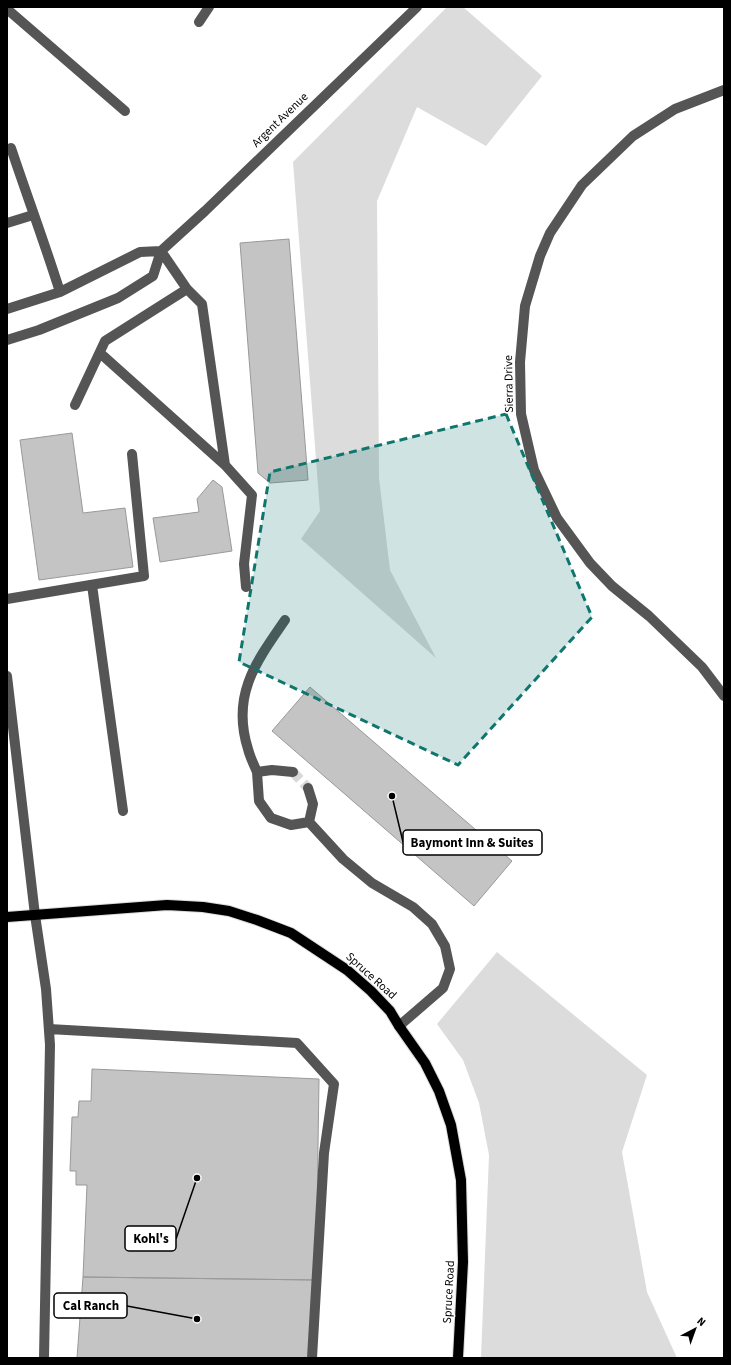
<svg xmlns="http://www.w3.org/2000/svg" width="731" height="1365" font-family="'Source Sans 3',sans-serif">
<rect width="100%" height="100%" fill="#fff"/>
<!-- green -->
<path fill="#dcdcdc" d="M 447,7 L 463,7 L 542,76 L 486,146 L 417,107 L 377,201 L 379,478 L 390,570 L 436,658 L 301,539 L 320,511 L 293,162 Z
M 497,952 L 647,1075 L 622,1152 L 647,1292 L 677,1358 L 481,1358 L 489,1155 L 479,1103 L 463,1060 L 437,1024 Z"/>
<!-- building -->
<path fill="#c4c4c4" stroke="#999" d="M 289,239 L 308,480 L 270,483 L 258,473 L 240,243 Z
M 72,433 L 83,513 L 125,508 L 133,567 L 39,580 L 20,440 Z
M 213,480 L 222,487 L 232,551 L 160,562 L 153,518 L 199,512 L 197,499 Z
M 310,687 L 512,861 L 474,906 L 272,731 Z
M 92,1069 L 319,1079 L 316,1280 L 83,1277 L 87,1185 L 76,1185 L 76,1171 L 70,1171 L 72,1117 L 78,1117 L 79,1101 L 91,1101 Z
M 83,1277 L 316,1280 L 309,1358 L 77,1358 Z"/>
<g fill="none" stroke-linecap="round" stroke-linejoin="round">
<!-- minor-tunnel -->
<path stroke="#d9d9d9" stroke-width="10" stroke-dasharray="10 5" stroke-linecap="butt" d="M 293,772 L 308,788"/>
<!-- major casing -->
<g stroke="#dbdbdb" stroke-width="12">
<path id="major" d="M 7,917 L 167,905 L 203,907 L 229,911 L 257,920 L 291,933 L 347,970 L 371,991 L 390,1011 L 399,1026 L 425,1063 L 439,1091 L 451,1125 L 461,1180 L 463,1262 L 458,1358"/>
</g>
<!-- minor -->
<path stroke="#555" stroke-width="10" d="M 7,9 L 125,111
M 199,22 L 209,7
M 724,90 L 675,109 L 633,136 L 582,185 L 550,233 L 540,256 L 525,306 L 520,362 L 521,414 L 534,470 L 557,518 L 590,563 L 612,586 L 649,616 L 702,667 L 724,696
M 11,148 C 27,196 45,244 60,292
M 7,223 L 33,215
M 161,251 L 187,289 L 202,304 L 225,465 L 252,495 L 244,564 L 246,587
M 7,309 L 60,292 L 140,252 L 161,251
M 7,340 L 39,330 L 118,298 L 153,276 L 161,251 L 205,211 L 417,7
M 100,353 L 225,465
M 75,405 L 105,341 L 187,289
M 92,585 L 123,811
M 7,599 L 144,576 L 132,454
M 285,620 C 256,662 231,695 248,749 C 250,757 254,765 257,772 L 272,770 L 293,772
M 7,676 L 35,915 L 46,989 L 50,1045 L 44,1358
M 257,772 L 259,801 L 271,818 L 291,825 L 309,822
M 308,788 L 313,804 L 309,822 L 343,859 L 372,883 L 413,907 L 432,924 L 445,946 L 450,969 L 443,988 L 399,1026
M 49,1029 L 297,1043 L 334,1084 L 324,1153 L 312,1358"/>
<!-- major -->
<use href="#major" stroke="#000" stroke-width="10"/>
</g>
<!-- marked area -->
<path fill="#0f766e" fill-opacity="0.2" stroke="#0f766e" stroke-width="3" stroke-dasharray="8 5" stroke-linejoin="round" d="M 506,414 L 592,617 L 458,765 L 239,662 L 270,472 Z"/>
<g text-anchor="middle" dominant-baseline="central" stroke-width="3" stroke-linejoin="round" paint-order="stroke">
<!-- street labels -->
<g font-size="12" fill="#000" stroke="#fff">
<text transform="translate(280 120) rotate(-44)">Argent Avenue</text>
<text transform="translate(509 384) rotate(-91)">Sierra Drive</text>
<text transform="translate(371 976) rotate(42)">Spruce Road</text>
<text transform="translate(449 1292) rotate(-87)">Spruce Road</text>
</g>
</g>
<!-- callouts -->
<path fill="none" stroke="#000" stroke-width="1.5" d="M392 796L403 842M197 1178L176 1239M197 1319L127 1306"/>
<g fill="#000" stroke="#fff" stroke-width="1.5">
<circle cx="392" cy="796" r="4"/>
<circle cx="197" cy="1178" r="4"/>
<circle cx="197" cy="1319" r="4"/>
</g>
<g fill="#fff" stroke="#000" stroke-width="1.5">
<rect x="403" y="830" width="139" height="25" rx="4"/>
<rect x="125" y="1226" width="51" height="25" rx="4"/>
<rect x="54" y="1293" width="73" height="25" rx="4"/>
</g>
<g font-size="13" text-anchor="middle" font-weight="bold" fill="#000">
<text x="472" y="847">Baymont Inn &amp; Suites</text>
<text x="151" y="1243">Kohl's</text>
<text x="91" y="1310">Cal Ranch</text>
</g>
<!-- border -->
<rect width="731" height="1365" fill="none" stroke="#000000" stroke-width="16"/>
<!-- north arrow -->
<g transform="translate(695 1329) rotate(41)" stroke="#ffffff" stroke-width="3" paint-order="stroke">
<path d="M0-3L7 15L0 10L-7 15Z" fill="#000000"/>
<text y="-6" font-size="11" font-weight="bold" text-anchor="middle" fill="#000000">N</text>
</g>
</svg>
